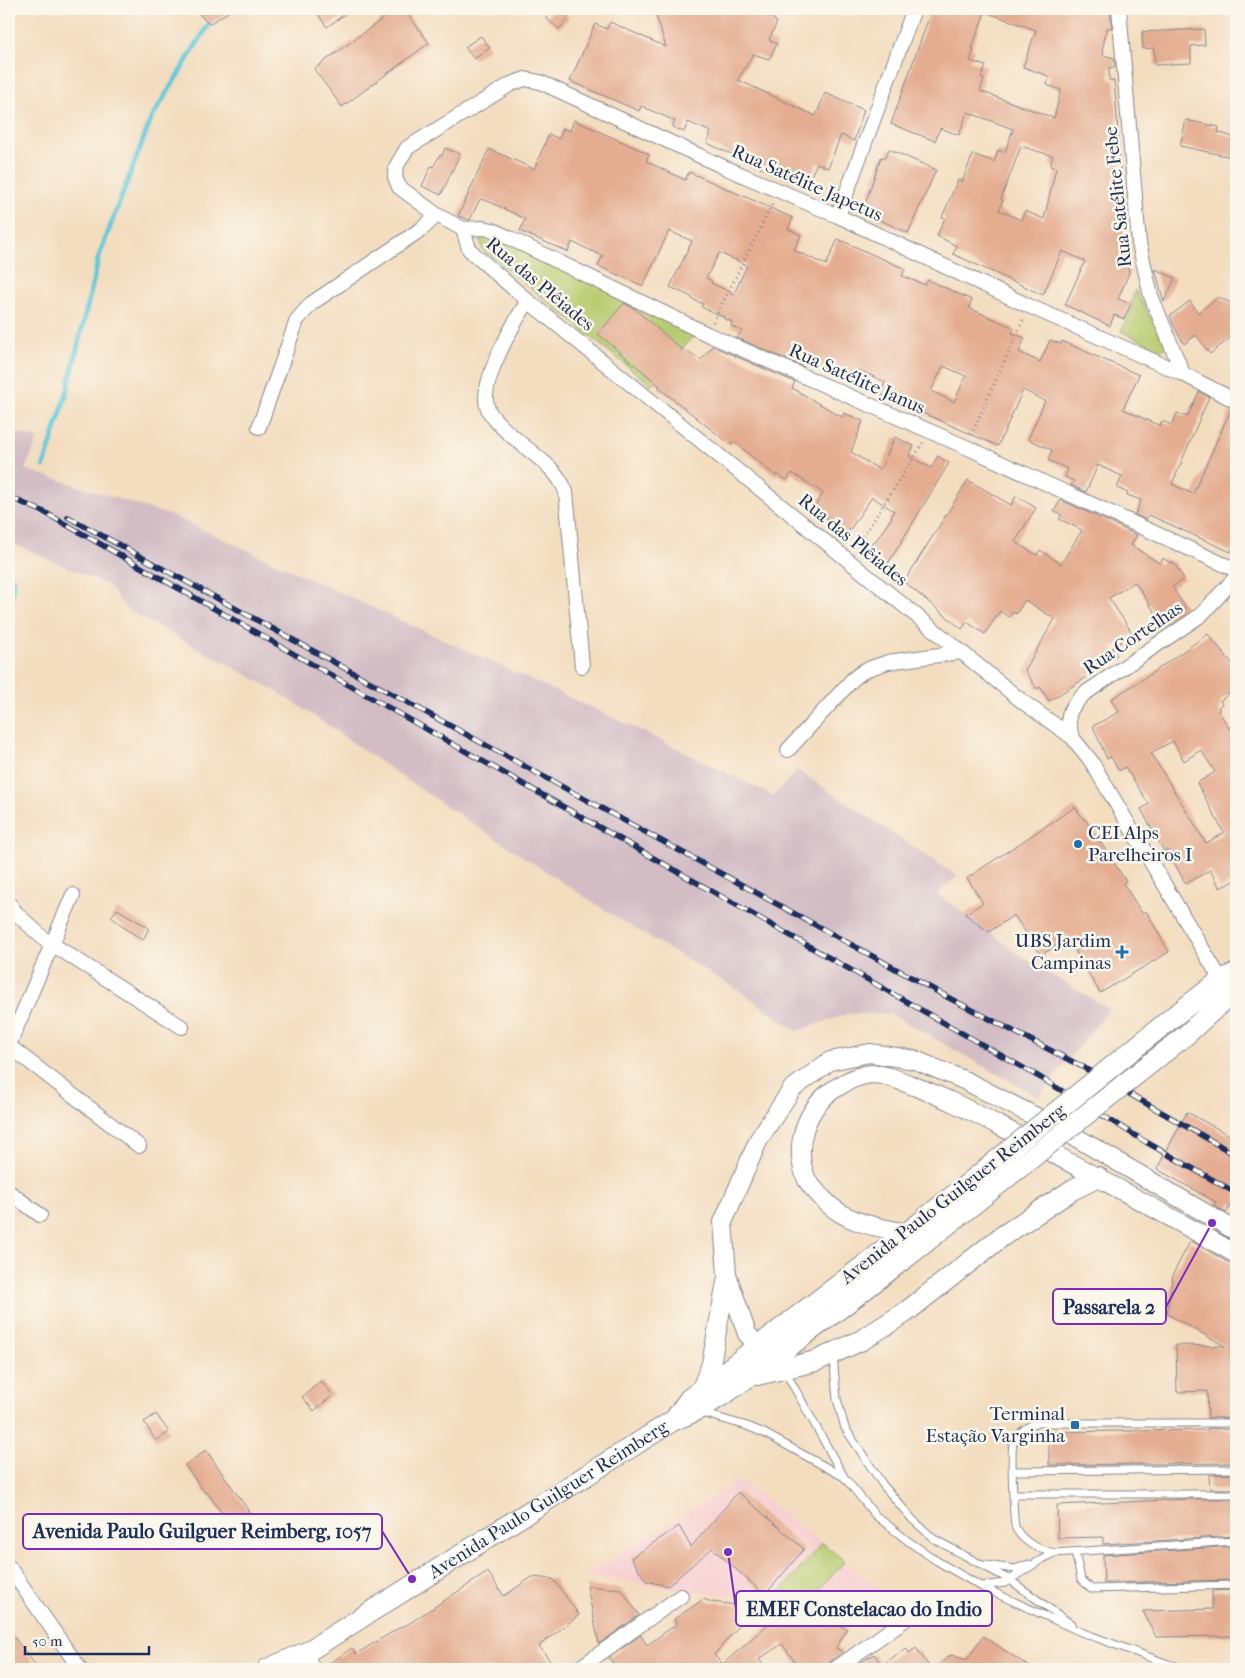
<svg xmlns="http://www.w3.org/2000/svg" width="1245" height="1678" font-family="'IM FELL French Canon',serif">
<rect width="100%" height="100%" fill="#fbf7ec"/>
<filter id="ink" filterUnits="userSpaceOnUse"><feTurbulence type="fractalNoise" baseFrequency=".02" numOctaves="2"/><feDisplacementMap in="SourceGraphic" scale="10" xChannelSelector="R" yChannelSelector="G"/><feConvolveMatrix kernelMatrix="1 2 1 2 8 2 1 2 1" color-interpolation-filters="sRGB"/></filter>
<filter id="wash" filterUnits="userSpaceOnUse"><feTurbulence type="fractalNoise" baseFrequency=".0096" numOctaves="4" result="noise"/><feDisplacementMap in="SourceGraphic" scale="20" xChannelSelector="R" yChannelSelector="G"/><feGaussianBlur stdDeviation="1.12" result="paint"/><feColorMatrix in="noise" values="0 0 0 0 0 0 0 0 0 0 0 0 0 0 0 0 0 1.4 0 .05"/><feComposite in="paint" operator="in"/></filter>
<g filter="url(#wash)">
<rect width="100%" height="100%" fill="#f3ddbf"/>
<!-- built -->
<path fill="#f7cfd0" d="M 740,1480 L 902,1606 L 890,1617 L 585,1576 Z"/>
<!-- industrial -->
<path fill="#d2bdc5" d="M 9,430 L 38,439 L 25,469 L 175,517 L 636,728 L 773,796 L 797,770 L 957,876 L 937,894 L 1030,962 L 1109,1009 L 1038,1097 L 889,1013 L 847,1014 L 797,1031 L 743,993 L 617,918 L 411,783 L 307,711 L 269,687 L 126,609 L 108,585 L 9,542 Z"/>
<!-- green -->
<path fill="#b7cb6f" stroke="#697d66" d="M 492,233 L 696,333 L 651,385 L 483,250 L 480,239 L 483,235 Z
M 1135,290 L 1166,344 L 1167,347 L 1162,350 L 1121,331 L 1132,307 L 1131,303 Z
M 822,1543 L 845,1561 L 810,1601 L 777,1596 Z"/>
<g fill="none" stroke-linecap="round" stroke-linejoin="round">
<!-- stream -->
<path stroke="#5fc8db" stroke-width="5" d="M 44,466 L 67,392 L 99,256 L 151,119 L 218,9
M 9,639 L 13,578"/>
</g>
<g id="blocks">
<!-- building -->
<path fill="#e4ad91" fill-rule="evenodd" d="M 194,9 L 233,9 L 209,24 Z
M 314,9 L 352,9 L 327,27 Z
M 396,9 L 404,9 L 429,43 L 342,107 L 314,69 Z
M 553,9 L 559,9 L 569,17 L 559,29 L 546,18 Z
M 654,9 L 766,9 L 766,13 L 777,22 L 769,40 L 777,44 L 769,59 L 753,54 L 738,80 L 816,116 L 825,93 L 864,110 L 854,141 L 841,135 L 828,168 L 817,163 L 809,180 L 798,176 L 795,183 L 707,143 L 711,132 L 688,122 L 684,132 L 672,127 L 675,121 L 641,106 L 639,111 L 570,81 L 595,24 L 607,29 L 610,22 L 666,47 Z
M 932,9 L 1110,9 L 1112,28 L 1107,28 L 1102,51 L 1104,52 L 1103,55 L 1114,58 L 1115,67 L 1109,68 L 1109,80 L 1114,81 L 1116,101 L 1124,230 L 1129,273 L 1118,299 L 1131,304 L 1124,319 L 1114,315 L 1110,326 L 1065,305 L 1085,261 L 1062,251 L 1043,295 L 953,254 L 957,246 L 937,236 L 945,218 L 942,217 L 958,180 L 962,182 L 973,154 L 994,162 L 998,150 L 1005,152 L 1013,129 L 967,112 L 959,135 L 940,128 L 935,141 L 891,124 ZM 985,12 L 1036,30 L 1023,67 L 1049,76 L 1047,85 L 1061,90 L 1054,118 L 980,91 L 984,79 L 981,78 L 986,66 L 970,61 L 974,49 L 972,48 ZM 1021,146 L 1053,156 L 1050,166 L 1056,168 L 1044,219 L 1025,211 L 1021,220 L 999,210 L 1003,200 L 1001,199 Z
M 1204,29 L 1205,45 L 1191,46 L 1191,63 L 1155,65 L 1154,48 L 1143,49 L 1142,32 Z
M 481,36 L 490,48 L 474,59 L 465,47 Z
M 574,120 L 649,154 L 646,161 L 685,180 L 689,172 L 793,218 L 788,229 L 801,235 L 794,250 L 826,265 L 838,239 L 905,269 L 902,276 L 925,285 L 928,280 L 972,300 L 969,308 L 1014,328 L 1012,333 L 1025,338 L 1019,352 L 1040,362 L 1050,340 L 1061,344 L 1062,341 L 1139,375 L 1123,409 L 1160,426 L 1162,421 L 1172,425 L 1177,413 L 1187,417 L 1199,392 L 1209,397 L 1172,484 L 1193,494 L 1231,409 L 1236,410 L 1236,540 L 1231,552 L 1149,515 L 1146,520 L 1135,515 L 1141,500 L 1127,495 L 1128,493 L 1117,488 L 1122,476 L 1098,465 L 1086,492 L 1071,485 L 1074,481 L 1065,477 L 1068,469 L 1048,460 L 1052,450 L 1028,439 L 1045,401 L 1023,390 L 998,446 L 880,394 L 885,382 L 859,370 L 854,382 L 810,361 L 808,361 L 804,367 L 737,338 L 742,331 L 731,326 L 732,322 L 723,318 L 724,317 L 701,307 L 703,304 L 692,299 L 692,297 L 670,287 L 692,241 L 669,231 L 643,286 L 598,266 L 603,256 L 572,242 L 568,252 L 520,231 L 525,219 L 490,202 L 480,199 L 470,220 L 458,216 L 489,149 L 534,169 L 549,134 L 559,139 L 563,128 L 570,131 ZM 719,253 L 747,265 L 734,294 L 711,283 L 712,281 L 706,278 ZM 943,366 L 966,376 L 954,402 L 931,391 Z
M 1186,120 L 1219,127 L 1218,132 L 1236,138 L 1236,158 L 1180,146 Z
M 445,148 L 460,154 L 441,195 L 422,186 L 431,166 L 433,167 L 440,155 L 442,156 Z
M 889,149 L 936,170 L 908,233 L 867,214 L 863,210 L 881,157 L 885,158 Z
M 1155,269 L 1175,278 L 1164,302 Z
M 1218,297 L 1236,305 L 1236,333 L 1210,354 L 1196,335 L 1184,344 L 1174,326 L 1170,316 L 1190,301 L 1198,313 Z
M 624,303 L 635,309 L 686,353 L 688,351 L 701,360 L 712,346 L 795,382 L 792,388 L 842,417 L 844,413 L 863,421 L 851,452 L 880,470 L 895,437 L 914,446 L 909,456 L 931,468 L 938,456 L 949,463 L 886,567 L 867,552 L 873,541 L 875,542 L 892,517 L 891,516 L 894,511 L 872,497 L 847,534 L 814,508 L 823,493 L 792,473 L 787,480 L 777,474 L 776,476 L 733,441 L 731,445 L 659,388 L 660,386 L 598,334 Z
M 968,480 L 1011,505 L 1016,496 L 1036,508 L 1015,542 L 1037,555 L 1040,550 L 1061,564 L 1082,530 L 1059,519 L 1062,515 L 1054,511 L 1061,500 L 1137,535 L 1131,545 L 1160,564 L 1163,558 L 1170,563 L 1173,561 L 1184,579 L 1172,587 L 1186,608 L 1163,625 L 1135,582 L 1109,598 L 1133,634 L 1112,648 L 1117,655 L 1096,667 L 1098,670 L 1049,701 L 1040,687 L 1037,689 L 1025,670 L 1055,619 L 1025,600 L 1016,614 L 1013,612 L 1009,617 L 1000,611 L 985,634 L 967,622 L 962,629 L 904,582 Z
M 1208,634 L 1236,668 L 1236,688 L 1220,701 L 1222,704 L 1218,707 L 1220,709 L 1218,710 L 1231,731 L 1236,727 L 1236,880 L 1220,888 L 1210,870 L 1186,884 L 1167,850 L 1164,851 L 1141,809 L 1149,804 L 1125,767 L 1119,771 L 1111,757 L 1107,759 L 1093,726 L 1119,712 L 1111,699 L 1148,676 ZM 1173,741 L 1184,761 L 1201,750 L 1215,772 L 1197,783 L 1224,833 L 1206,843 L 1151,753 Z
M 1075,807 L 1084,820 L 1085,819 L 1126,881 L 1123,883 L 1142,913 L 1146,911 L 1169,952 L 1100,993 L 1068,938 L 1041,955 L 1014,915 L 989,932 L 965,914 L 983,903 L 967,878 Z
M 117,909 L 149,928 L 143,940 L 123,927 L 123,926 L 111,917 Z
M 1187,1112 L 1236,1139 L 1236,1205 L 1232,1202 L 1226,1213 L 1214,1206 L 1216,1202 L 1157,1169 Z
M 1190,1242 L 1193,1242 L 1236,1267 L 1236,1319 L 1231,1349 L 1233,1418 L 1208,1418 L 1207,1391 L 1177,1392 L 1176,1345 L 1225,1346 L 1167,1314 L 1173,1274 Z
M 321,1381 L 333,1395 L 314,1411 L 302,1397 Z
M 156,1414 L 169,1432 L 156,1441 L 144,1422 Z
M 1208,1428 L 1236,1430 L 1236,1463 L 1049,1465 L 1049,1432 L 1208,1430 Z
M 206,1450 L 250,1513 L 231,1526 L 207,1492 L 205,1493 L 185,1465 Z
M 1234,1474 L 1234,1489 L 1210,1489 L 1209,1475 Z
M 738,1492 L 804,1549 L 765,1595 L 712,1548 L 668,1586 L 646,1581 L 631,1558 L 679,1526 L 691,1547 Z
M 1192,1499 L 1236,1499 L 1236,1536 L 1103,1544 L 1103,1537 L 1058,1538 L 1057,1505 Z
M 1236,1546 L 1236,1580 L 1104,1583 L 1103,1555 Z
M 488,1572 L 504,1596 L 532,1577 L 553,1579 L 579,1615 L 539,1646 L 556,1669 L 321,1669 L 352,1648 L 356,1654 L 404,1625 L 405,1626 Z
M 587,1586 L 621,1589 L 639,1615 L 599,1644 Z
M 1236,1590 L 1236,1636 L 1156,1637 L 1143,1611 L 1212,1609 L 1212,1591 Z
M 704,1599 L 711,1602 L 755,1607 L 714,1655 L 723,1664 L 782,1612 L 789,1617 L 792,1610 L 804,1614 L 806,1612 L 809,1613 L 826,1622 L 827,1619 L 847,1629 L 836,1648 L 843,1652 L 830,1662 L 826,1669 L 800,1669 L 782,1644 L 759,1659 L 767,1669 L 618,1669 L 609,1658 L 641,1635 L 647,1645 L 677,1624 L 674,1619 Z
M 9,1630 L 38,1669 L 18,1669 L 14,1664 L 9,1668 Z
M 983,1636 L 1033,1669 L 932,1669 L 951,1655 L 967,1660 Z
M 906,1648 L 909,1653 L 916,1648 L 931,1669 L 850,1669 L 874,1654 L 882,1665 Z"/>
</g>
</g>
<g filter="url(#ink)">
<use href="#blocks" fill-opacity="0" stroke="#87868e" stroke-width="1"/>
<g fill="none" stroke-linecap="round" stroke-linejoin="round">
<!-- service casing -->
<g stroke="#87868e" stroke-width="9">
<path id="service" d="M 833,1355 L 837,1399 L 845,1428 L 883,1485 L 912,1519 L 934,1539 L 1010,1580 L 1071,1624
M 785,1371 L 844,1477 L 875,1515 L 908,1541 L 937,1561 L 982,1587 L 1081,1632 L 1168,1664 L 1188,1669
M 702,1413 L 747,1426 L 764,1433 L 844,1477
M 1236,1423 L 1035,1423 C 1025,1429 1018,1432 1013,1444 C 1011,1449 1013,1525 1016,1529 C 1025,1544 1039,1549 1054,1553 L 1236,1541
M 1013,1471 L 1236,1469
M 1014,1494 L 1236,1494
M 1075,1552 L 1081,1579 L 1091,1589 L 1236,1585
M 986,1565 L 1015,1569 L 1029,1564
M 982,1586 L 1005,1583 L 1039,1561 L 1054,1553"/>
</g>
<!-- minor casing -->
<g stroke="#87868e" stroke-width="16">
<path id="minor" d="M 1119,9 L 1139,243 L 1151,296 L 1183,374
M 838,216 L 914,9
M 463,229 L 483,228 L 493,230 L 707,334 L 966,447 L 1236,570
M 528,301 C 514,322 480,381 487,406 C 490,420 518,441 529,450 C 545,463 559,473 566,492 L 582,666
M 259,427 L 297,320 L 312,303 L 423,228 L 437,215
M 1072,737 C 1066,715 1067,711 1084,694 L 1201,615 L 1236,577
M 788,750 L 853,679 L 865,670 L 888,662 L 961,652
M 9,903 L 17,914 L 44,939 L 182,1027
M 1221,980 L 1091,761 L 1072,737 L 1023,702 L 528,301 L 475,255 L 469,249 L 463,229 L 437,215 L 399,187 L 395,177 L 396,167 L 407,148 L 511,84 L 525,79 L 540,82 L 726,168 L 838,216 L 1029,306 L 1183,374 L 1236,401
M 9,1045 L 73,895
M 9,1046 L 139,1146
M 9,1192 L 40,1215
M 9,1567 L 80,1669
M 307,1652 L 312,1669
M 578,1669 L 681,1596
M 835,1669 L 927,1604"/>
</g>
<!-- tertiary casing -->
<g stroke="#87868e" stroke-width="20">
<path id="tertiary" d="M 907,1233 C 876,1227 846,1223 824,1200 C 819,1194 811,1187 807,1180 C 792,1146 806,1107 836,1088 C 847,1081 858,1075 871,1074 C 885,1074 899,1080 911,1085 C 942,1096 971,1111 1000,1126 C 1080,1167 1158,1210 1236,1254
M 759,1346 L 747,1334 L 727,1274 L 723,1222 L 759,1139 L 792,1089 L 830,1061 L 870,1053 L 915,1060 L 966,1081 L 1077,1138 L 1236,1231
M 700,1391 L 711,1364 L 727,1277"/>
</g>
<!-- secondary casing -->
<g stroke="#87868e" stroke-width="22">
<g id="secondary">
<path d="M 1173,1017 L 1221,980 L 1236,973"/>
<path d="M 1186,1035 L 1236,989"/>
<path d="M 757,1375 L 816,1361 L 862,1340 L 906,1312 L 1001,1237 L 1072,1190 L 1098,1177"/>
<path d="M 674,1420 L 689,1399 L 917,1225"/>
<path id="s1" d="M 267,1669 L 307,1652 L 674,1420 C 709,1408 739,1384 768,1362 C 821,1324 873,1283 926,1242"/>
</g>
</g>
<!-- path -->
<path stroke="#87868e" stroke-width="3" stroke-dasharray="1 4" stroke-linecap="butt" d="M 713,322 L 773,203
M 971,435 L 1024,318
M 855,549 L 923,443"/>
<!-- service -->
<use href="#service" stroke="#fff" stroke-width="7"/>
<!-- minor -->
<use href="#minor" stroke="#fff" stroke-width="14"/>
<!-- tertiary -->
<use href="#tertiary" stroke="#fff" stroke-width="18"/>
<!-- secondary -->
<use href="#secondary" stroke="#fff" stroke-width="20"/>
<!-- rail casing -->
<g stroke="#1b2f5e" stroke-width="5.5">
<path id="rail" d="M 9,497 L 44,512 L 1041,1078 L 1146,1142 L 1236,1193
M 68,517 L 951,999 L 1081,1066 L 1236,1155"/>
</g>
<!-- rail -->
<use href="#rail" stroke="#fbf7ec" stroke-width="4" stroke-dasharray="11" stroke-linecap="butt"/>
<!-- secondary-bridge casing -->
<g stroke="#87868e" stroke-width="22" stroke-linecap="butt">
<path id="secondary-bridge" d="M 917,1225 L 1173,1017
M 926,1242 L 1186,1035"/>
</g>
<!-- secondary-bridge -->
<use href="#secondary-bridge" stroke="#fff" stroke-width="20"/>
</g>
</g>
<!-- markers -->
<g fill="#1f6fb2" stroke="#fbf7ec" stroke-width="2">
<circle cx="1078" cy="844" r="5"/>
<path d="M1119.5 944.5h5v5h5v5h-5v5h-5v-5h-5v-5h5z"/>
<rect x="1070" y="1420" width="10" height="10" rx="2.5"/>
</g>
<g text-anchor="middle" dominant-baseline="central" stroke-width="5" stroke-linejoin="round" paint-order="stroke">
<!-- street labels -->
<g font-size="19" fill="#1b2f5e" stroke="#fbf7ec">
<text transform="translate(807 183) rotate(24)">Rua Satélite Japetus</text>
<text transform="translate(1118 197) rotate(-96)">Rua Satélite Febe</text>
<text transform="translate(540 284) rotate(40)">Rua das Plêiades</text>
<text transform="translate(857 379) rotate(24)">Rua Satélite Janus</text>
<text transform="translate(853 540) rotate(39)">Rua das Plêiades</text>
<text transform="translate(1133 638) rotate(-34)">Rua Cortelhas</text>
<text transform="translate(953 1194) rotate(-38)">Avenida Paulo Guilguer Reimberg</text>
<text stroke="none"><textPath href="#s1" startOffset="329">Avenida Paulo Guilguer Reimberg</textPath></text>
</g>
<!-- poi labels -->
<g font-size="19" fill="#1b2f5e" stroke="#fbf7ec" text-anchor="end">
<text x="1088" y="833" text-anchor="start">CEI Alps<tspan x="1088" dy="22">Parelheiros I</tspan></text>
<text x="1111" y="941">UBS Jardim<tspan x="1111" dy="22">Campinas</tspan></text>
<text x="1065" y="1414">Terminal<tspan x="1065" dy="22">Estação Varginha</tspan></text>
</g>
</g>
<!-- callouts -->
<path fill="none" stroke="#7b2cbf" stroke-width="2" d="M1212 1223L1166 1307M412 1579L382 1531M728 1552L736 1609"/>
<g fill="#7b2cbf" stroke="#fbf7ec" stroke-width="2">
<circle cx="1212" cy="1223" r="5"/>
<circle cx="412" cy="1579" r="5"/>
<circle cx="728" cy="1552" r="5"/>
</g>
<g fill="#fbf7ec" stroke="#7b2cbf" stroke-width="2">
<rect x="1053" y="1289" width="113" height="35" rx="5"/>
<rect x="23" y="1514" width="359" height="35" rx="5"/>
<rect x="736" y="1591" width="256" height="35" rx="5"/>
</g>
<g font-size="20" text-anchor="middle" font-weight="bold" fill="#1b2f5e">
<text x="1109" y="1314">Passarela 2</text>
<text x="202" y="1538">Avenida Paulo Guilguer Reimberg, 1057</text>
<text x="864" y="1616">EMEF Constelacao do Indio</text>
</g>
<!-- margin -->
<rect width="1245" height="1678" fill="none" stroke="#fbf7ec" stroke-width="30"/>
<!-- scale -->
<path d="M25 1646v8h124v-8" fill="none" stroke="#1b2f5e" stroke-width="2.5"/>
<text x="32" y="1646" font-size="15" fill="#1b2f5e" stroke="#fbf7ec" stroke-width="4" paint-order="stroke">50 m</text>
</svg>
